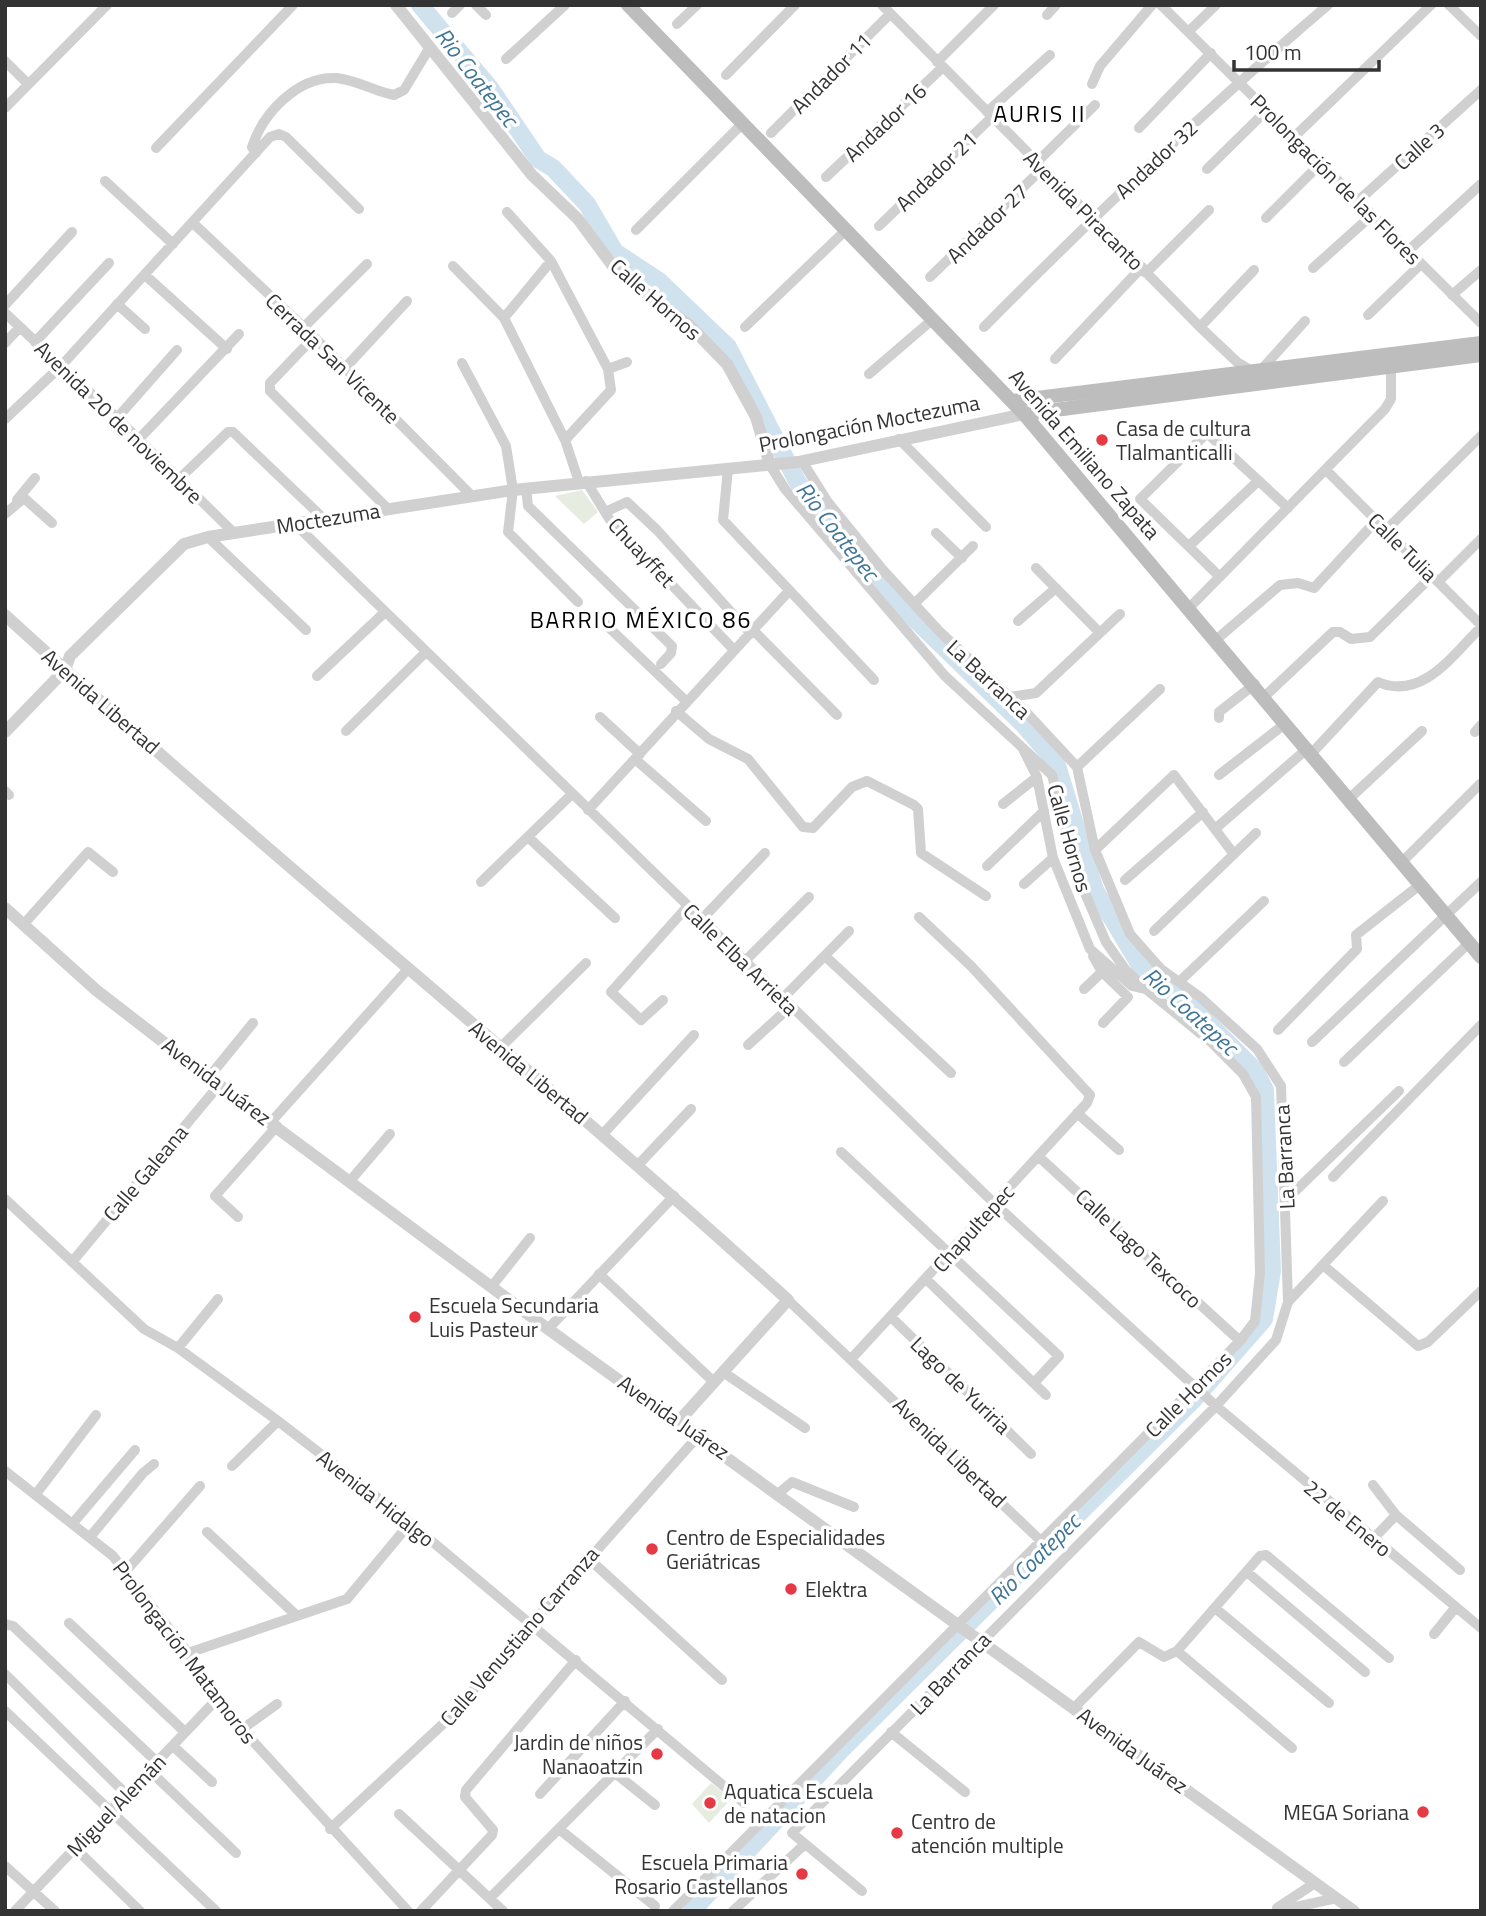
<svg xmlns="http://www.w3.org/2000/svg" width="1486" height="1916" font-family="'Titillium Web',sans-serif">
<rect width="100%" height="100%" fill="#fff"/>
<!-- green -->
<path fill="#e6ecdf" d="M 582,490 L 598,512 L 584,524 L 555,496 Z
M 711,1783 L 731,1799 L 709,1823 L 692,1804 Z"/>
<g fill="none" stroke-linecap="round" stroke-linejoin="round">
<!-- river -->
<path stroke="#cfe2ee" stroke-width="18" d="M 420,5 L 490,88 L 538,159 L 553,168 L 587,204 L 615,252 L 659,281 L 728,347 L 797,481 L 857,563 L 1022,723 L 1056,762 L 1095,890 L 1141,967 L 1189,1004 L 1255,1070 L 1265,1090 L 1272,1271 L 1264,1319 L 1193,1400 L 844,1747 L 692,1911"/>
<!-- minor -->
<path stroke="#d0d0d0" stroke-width="10" d="M 476,5 L 486,15
M 882,5 L 1200,327 L 1237,362 L 1252,371
M 1161,5 L 1481,323
M 1449,5 L 1481,36
M 452,13 L 460,5
M 1047,15 L 1056,5
M 677,24 L 697,5
M 1189,31 L 1216,5
M 506,59 L 565,5
M 5,61 L 28,84
M 937,62 L 994,5
M 726,75 L 795,5
M 1092,84 L 1100,66 L 1152,5
M 5,108 L 107,5
M 987,112 L 1050,55
M 1139,128 L 1211,53
M 771,133 L 890,14
M 1294,137 L 1431,5
M 156,148 L 293,5
M 256,153 L 252,147 C 263,113 298,76 336,78 C 358,80 375,92 394,95 L 404,90 L 430,47
M 1037,162 L 1095,105
M 1207,169 L 1267,110
M 826,177 L 943,67
M 105,181 L 173,244
M 1358,201 L 1481,90
M 507,212 L 551,261 L 608,369
M 1266,218 L 1320,164
M 193,223 L 314,337 L 471,495
M 879,226 L 992,117
M 636,230 L 742,124
M 1408,251 L 1481,184
M 453,266 L 504,318 L 565,440 L 579,482
M 1313,268 L 1372,215
M 1146,273 L 1209,210
M 145,275 L 227,349
M 930,277 L 1043,168
M 1452,295 L 1481,270
M 117,304 L 145,329
M 5,305 L 72,232
M 5,313 L 117,418 L 233,532
M 1368,315 L 1421,264
M 504,318 L 551,261
M 304,327 L 367,264
M 745,327 L 846,230
M 984,327 C 1095,215 1208,107 1328,5
M 1200,327 L 1254,270
M 314,337 L 270,383 L 270,391 L 388,509
M 35,342 L 109,263
M 5,343 L 20,327
M 1055,359 L 1142,267
M 462,363 L 506,446 L 513,490 L 508,532 L 578,602
M 345,368 L 407,301
M 1261,370 L 1305,321
M 869,374 L 932,320
M 117,418 L 177,350
M 5,419 L 62,365 L 270,137 L 279,134 L 286,137 L 359,209
M 139,439 L 239,334
M 899,439 L 986,527
M 565,440 L 611,390 L 608,369 L 627,362
M 802,461 L 827,501 L 882,569 L 939,631 L 1025,711 L 1077,767 L 1095,850 L 1130,934 L 1161,969 L 1200,997 L 1257,1049 L 1281,1086 L 1288,1302 L 1276,1340 L 1216,1406 L 792,1833 L 862,1891
M 728,469 L 723,520 L 874,680
M 1326,470 L 1481,625
M 179,479 L 228,432 L 233,432 L 324,519
M 586,481 L 610,520 L 733,649
M 526,488 L 528,506 L 672,646 L 671,653 L 661,664
M 17,500 L 35,478
M 605,512 L 627,502 L 657,530 L 749,632
M 5,514 L 24,498 L 52,523
M 294,523 L 995,1204 L 1216,1406 L 1481,1628
M 1386,530 L 1481,436
M 936,533 L 962,558
M 208,537 L 306,630
M 1189,546 L 1257,482
M 1036,568 L 1100,633
M 1220,577 L 1140,499 L 1207,433 L 1288,508
M 1438,582 L 1481,539
M 914,604 L 973,546
M 1190,607 L 1385,409 L 1391,399 L 1391,362
M 601,620 L 686,701
M 1018,621 L 1056,588
M 752,629 L 837,715
M 1217,639 L 1280,585 L 1298,583 L 1314,588 L 1376,521
M 317,676 L 385,612
M 1265,696 L 1333,632 L 1340,632 L 1351,639 L 1370,637 L 1432,576
M 1010,697 L 1036,693 L 1120,614
M 676,711 L 709,739 L 748,759 L 803,827 L 813,828 L 852,787 L 867,781 L 914,805 L 918,809 L 921,853 L 986,896
M 600,717 L 640,754
M 1219,718 L 1219,712 L 1255,684
M 346,731 L 426,652
M 1475,732 L 1481,725
M 1023,749 L 1037,777 L 1053,858 L 1090,949 L 1132,986 L 1145,989
M 1312,753 L 1378,682 C 1422,701 1453,655 1481,627
M 635,759 L 706,821
M 1077,767 L 1160,689
M 1219,775 L 1286,723
M 5,791 L 9,795
M 1350,798 L 1422,731
M 1003,804 L 1037,777
M 588,810 L 788,592
M 1215,829 L 1308,748
M 528,837 L 615,918
M 1095,850 L 1174,775 L 1233,853
M 1402,862 L 1480,784
M 987,866 L 1044,811
M 1125,880 L 1203,812
M 481,882 L 572,794
M 1024,884 L 1053,858
M 701,920 L 765,853
M 23,925 L 88,852 L 113,872
M 1154,931 L 1256,833
M 825,956 L 951,1073
M 1093,956 L 1102,972 L 1128,997 L 1103,1023
M 744,962 L 809,897
M 1179,982 L 1264,901
M 1084,989 L 1102,972
M 782,999 L 849,931
M 663,1000 L 641,1020 L 611,992 L 687,907
M 1278,1030 L 1357,949 L 1356,935 L 1421,884
M 1312,1042 L 1481,882
M 748,1045 L 790,1007
M 500,1048 L 586,963
M 1344,1062 L 1469,943
M 209,1077 L 253,1023
M 1077,1113 L 1119,1150
M 271,1122 L 408,969
M 602,1135 L 694,1035
M 841,1152 L 1059,1356 L 1034,1383
M 1038,1156 L 1240,1341
M 638,1165 L 691,1109
M 1333,1177 L 1481,1025
M 350,1181 L 390,1134
M 5,1199 L 144,1329 L 178,1348 L 278,1421 L 410,1523 L 744,1803
M 1286,1200 L 1399,1091
M 238,1217 L 215,1196 L 277,1126
M 72,1262 L 219,1085
M 1323,1265 L 1418,1346 L 1428,1342 L 1481,1291
M 599,1274 L 714,1382
M 926,1279 L 1046,1395
M 492,1286 L 530,1238
M 788,1300 L 1041,1541
M 1288,1302 L 1383,1201
M 891,1317 L 1031,1454
M 548,1329 L 674,1196
M 178,1348 L 218,1299
M 852,1358 L 1087,1103 L 1090,1095 L 971,966 L 919,917
M 723,1372 L 805,1428
M 232,1466 L 278,1421
M 5,1471 L 113,1556 L 188,1653 L 230,1716 L 408,1911
M 1373,1485 L 1396,1515
M 779,1493 L 792,1482 L 854,1507
M 36,1494 L 96,1415
M 73,1523 L 135,1450
M 207,1532 L 296,1615
M 90,1537 L 143,1473 L 154,1464
M 1373,1539 L 1396,1515 L 1460,1570
M 588,1558 L 722,1680
M 125,1572 L 200,1486
M 1247,1572 L 1365,1672
M 1215,1608 L 1329,1703
M 69,1623 L 185,1732
M 5,1624 L 13,1626 L 157,1762
M 1434,1634 L 1455,1608
M 1177,1651 L 1292,1748
M 188,1653 L 347,1599 L 410,1523
M 5,1674 L 126,1794
M 1075,1707 L 1139,1642 L 1164,1657 L 1177,1651 L 1260,1556 L 1266,1555 L 1389,1658
M 5,1711 L 216,1911
M 241,1730 L 277,1704
M 891,1732 L 965,1792
M 173,1746 L 212,1782
M 149,1770 L 236,1853
M 615,1773 L 655,1805
M 540,1794 L 625,1701
M 399,1814 L 503,1911
M 330,1829 L 443,1724 L 699,1435
M 559,1829 L 655,1906
M 75,1848 L 140,1911
M 5,1866 L 55,1911
M 490,1898 L 658,1729
M 1277,1908 L 1315,1883
M 15,1911 L 217,1699
M 421,1911 L 492,1835 L 493,1830 L 465,1797 L 466,1790 L 576,1660
M 673,1911 L 1240,1341 L 1255,1321 L 1260,1273 L 1256,1097 L 1243,1074 L 1211,1042 L 1146,989 L 1125,969 L 1106,942 L 1075,870 L 1052,775 L 945,676 L 785,489 L 770,465
M 733,1911 L 805,1844
M 1277,1911 L 1337,1898"/>
<!-- tertiary -->
<path stroke="#d0d0d0" stroke-width="12" d="M 396,5 L 532,175 L 578,219 L 618,273 L 689,325 L 727,364 L 756,417 L 770,465
M 5,615 C 261,850 532,1067 788,1300 L 679,1421
M 5,732 L 65,670 L 70,656 L 184,544 L 208,537 L 513,490 L 798,462 L 1024,414
M 5,908 L 96,990 L 219,1085 L 548,1329 L 1354,1911"/>
<!-- secondary -->
<path stroke="#bdbdbd" stroke-width="14" d="M 628,5 L 1024,414 L 1481,957
M 1012,401 L 1481,343
M 1024,414 L 1481,355"/>
</g>
<!-- markers -->
<g fill="#e63946" stroke="#fff" stroke-width="2.5">
<circle cx="1102" cy="440" r="7"/>
<circle cx="415" cy="1317" r="7"/>
<circle cx="652" cy="1549" r="7"/>
<circle cx="791" cy="1589" r="7"/>
<circle cx="657" cy="1754" r="7"/>
<circle cx="710" cy="1803" r="7"/>
<circle cx="1423" cy="1812" r="7"/>
<circle cx="897" cy="1833" r="7"/>
<circle cx="802" cy="1874" r="7"/>
</g>
<g text-anchor="middle" dominant-baseline="central" stroke-width="7" stroke-linejoin="round" paint-order="stroke">
<!-- street labels -->
<g font-size="21" fill="#333" stroke="#fff">
<text transform="translate(831 73) rotate(-45)">Andador 11</text>
<text transform="translate(885 122) rotate(-43)">Andador 16</text>
<text transform="translate(1419 146) rotate(-42)">Calle 3</text>
<text transform="translate(1156 159) rotate(-43)">Andador 32</text>
<text transform="translate(936 171) rotate(-44)">Andador 21</text>
<text transform="translate(1336 179) rotate(45)">Prolongación de las Flores</text>
<text transform="translate(1084 210) rotate(45)">Avenida Piracanto</text>
<text transform="translate(987 223) rotate(-44)">Andador 27</text>
<text transform="translate(656 299) rotate(41)">Calle Hornos</text>
<text transform="translate(333 358) rotate(44)">Cerrada San Vicente</text>
<text transform="translate(119 422) rotate(44)">Avenida 20 de noviembre</text>
<text transform="translate(869 423) rotate(-11)">Prolongación Moctezuma</text>
<text transform="translate(1085 454) rotate(49)">Avenida Emiliano Zapata</text>
<text transform="translate(328 518) rotate(-9)">Moctezuma</text>
<text transform="translate(1403 547) rotate(45)">Calle Tulia</text>
<text transform="translate(642 552) rotate(47)">Chuayffet</text>
<text transform="translate(989 679) rotate(43)">La Barranca</text>
<text transform="translate(101 701) rotate(41)">Avenida Libertad</text>
<text transform="translate(1070 838) rotate(74)">Calle Hornos</text>
<text transform="translate(741 959) rotate(44)">Calle Elba Arrieta</text>
<text transform="translate(529 1072) rotate(40)">Avenida Libertad</text>
<text transform="translate(217 1081) rotate(37)">Avenida Juárez</text>
<text transform="translate(1284 1157) rotate(-93)">La Barranca</text>
<text transform="translate(145 1173) rotate(-50)">Calle Galeana</text>
<text transform="translate(973 1228) rotate(-48)">Chapultepec</text>
<text transform="translate(1139 1248) rotate(43)">Calle Lago Texcoco</text>
<text transform="translate(961 1385) rotate(44)">Lago de Yuriria</text>
<text transform="translate(1188 1394) rotate(-45)">Calle Hornos</text>
<text transform="translate(674 1417) rotate(35)">Avenida Juárez</text>
<text transform="translate(950 1452) rotate(44)">Avenida Libertad</text>
<text transform="translate(376 1498) rotate(38)">Avenida Hidalgo</text>
<text transform="translate(1348 1518) rotate(40)">22 de Enero</text>
<text transform="translate(519 1636) rotate(-49)">Calle Venustiano Carranza</text>
<text transform="translate(185 1652) rotate(53)">Prolongación Matamoros</text>
<text transform="translate(950 1673) rotate(-46)">La Barranca</text>
<text transform="translate(1133 1750) rotate(36)">Avenida Juárez</text>
<text transform="translate(116 1805) rotate(-46)">Miguel Alemán</text>
</g>
<!-- poi labels -->
<g font-size="21" fill="#333" stroke="#fff" text-anchor="start">
<text x="1116" y="428">Casa de cultura<tspan x="1116" dy="24">Tlalmanticalli</tspan></text>
<text x="429" y="1305">Escuela Secundaria<tspan x="429" dy="24">Luis Pasteur</tspan></text>
<text x="666" y="1537">Centro de Especialidades<tspan x="666" dy="24">Geriátricas</tspan></text>
<text x="805" y="1589">Elektra</text>
<text x="643" y="1742" text-anchor="end">Jardin de niños<tspan x="643" dy="24">Nanaoatzin</tspan></text>
<text x="724" y="1791">Aquatica Escuela<tspan x="724" dy="24">de natacion</tspan></text>
<text x="1409" y="1812" text-anchor="end">MEGA Soriana</text>
<text x="911" y="1821">Centro de<tspan x="911" dy="24">atención multiple</tspan></text>
<text x="788" y="1862" text-anchor="end">Escuela Primaria<tspan x="788" dy="24">Rosario Castellanos</tspan></text>
</g>
<!-- water labels -->
<g font-size="23" font-style="italic" fill="#3f7597" stroke="#fff">
<text transform="translate(477 77) rotate(52)">Rio Coatepec</text>
<text transform="translate(838 531) rotate(52)">Rio Coatepec</text>
<text transform="translate(1191 1011) rotate(42)">Rio Coatepec</text>
<text transform="translate(1034 1559) rotate(-45)">Rio Coatepec</text>
</g>
<!-- neighbourhood labels -->
<g font-size="23" letter-spacing="2" fill="#000" stroke="#fff">
<text x="1040" y="113">AURIS II</text>
<text x="641" y="619">BARRIO MÉXICO 86</text>
</g>
</g>
<!-- border -->
<rect width="1486" height="1916" fill="none" stroke="#333333" stroke-width="14"/>
<!-- scale -->
<path d="M1234 60v10h145v-10" fill="none" stroke="#333333" stroke-width="3.5"/>
<text x="1244" y="60" font-size="21" fill="#333333" stroke="#ffffff" stroke-width="5" paint-order="stroke">100 m</text>
</svg>
